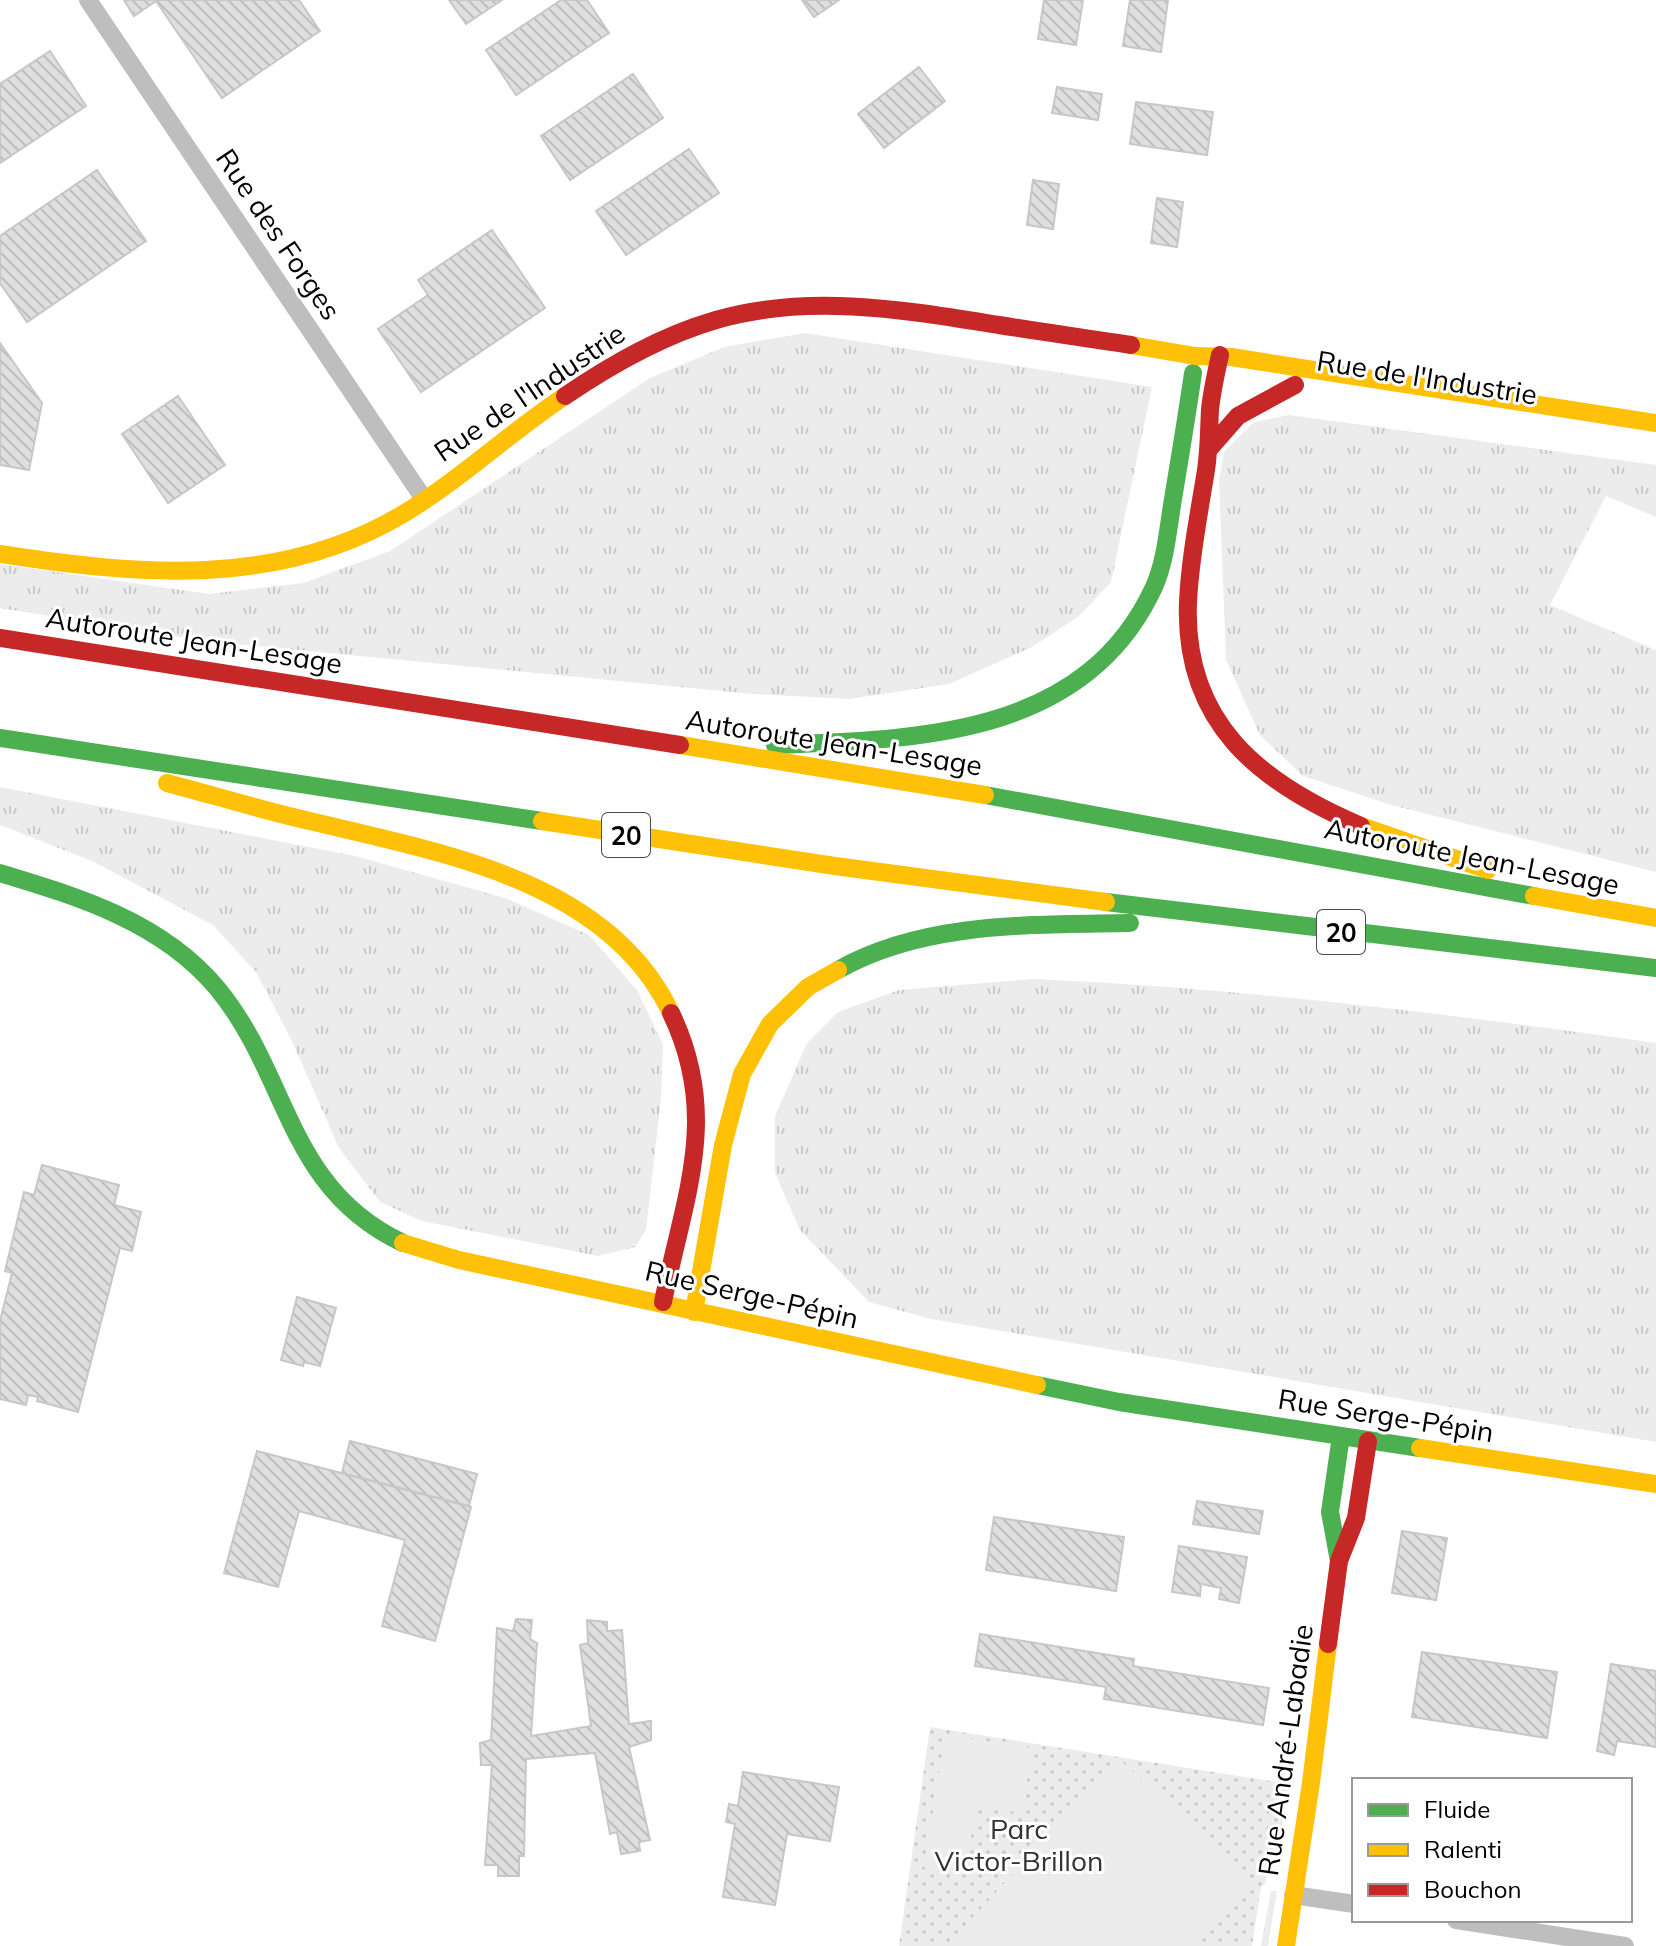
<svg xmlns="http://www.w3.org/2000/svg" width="1656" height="1946" font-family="Mulish,sans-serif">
<defs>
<pattern id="grass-tufts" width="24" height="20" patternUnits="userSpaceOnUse" patternTransform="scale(2)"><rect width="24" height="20" fill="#ececec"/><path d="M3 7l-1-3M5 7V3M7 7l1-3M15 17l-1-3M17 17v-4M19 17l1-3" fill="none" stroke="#c9c9c9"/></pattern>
<pattern id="park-dots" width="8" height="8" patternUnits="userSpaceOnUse" patternTransform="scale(2)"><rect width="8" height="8" fill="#ececec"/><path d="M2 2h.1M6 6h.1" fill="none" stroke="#c9c9c9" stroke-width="1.8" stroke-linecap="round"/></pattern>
<pattern id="building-back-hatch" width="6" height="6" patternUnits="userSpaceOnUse" patternTransform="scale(2)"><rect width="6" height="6" fill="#dfdfdf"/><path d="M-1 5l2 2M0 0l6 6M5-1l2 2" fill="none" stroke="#bebebe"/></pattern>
</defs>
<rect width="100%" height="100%" fill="#fff"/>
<!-- grass -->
<path fill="url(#grass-tufts)" d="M 805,333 L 1152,387 L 1111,582 L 1079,616 L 1032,647 L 949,684 L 849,699 L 752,694 L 205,641 L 0,608 L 0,564 L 209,594 L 303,583 L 390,551 L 650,378 L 724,347 Z
M 1289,415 L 1656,465 L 1656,517 L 1606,496 L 1550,605 L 1656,650 L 1656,872 L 1388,804 L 1303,776 L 1260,735 L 1226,660 L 1219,480 L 1224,452 L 1254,422 Z
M 0,787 L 355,856 L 505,898 L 589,935 L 637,990 L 663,1044 L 661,1099 L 646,1230 L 635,1247 L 598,1256 L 422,1221 L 380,1202 L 339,1148 L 292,1041 L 256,972 L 213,925 L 92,861 L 0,825 Z
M 1034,979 C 1242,988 1450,1014 1656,1043 L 1656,1442 L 931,1319 L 869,1302 L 800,1230 L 775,1173 L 775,1116 L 807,1043 L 838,1012 L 899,990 Z
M 1271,1891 L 1277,1891 L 1268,1946 L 1261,1946 Z"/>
<!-- park -->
<path fill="url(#park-dots)" d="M 930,1727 L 1289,1784 L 1276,1866 L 1269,1866 L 1265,1884 L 1261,1887 L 1252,1946 L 899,1946 Z"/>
<!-- pitch -->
<path fill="#ececec" d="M 945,1735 L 1032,1748 L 1022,1813 L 976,1806 L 965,1875 L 924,1868 Z
M 1119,1759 L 1254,1882 L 1194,1946 L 946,1946 Z"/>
<!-- building -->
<path fill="url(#building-back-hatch)" stroke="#c7c7c7" stroke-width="2" d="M 124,0 L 299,0 L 320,31 L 222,98 L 156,1 L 134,16 Z
M 449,0 L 502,0 L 466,24 Z
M 561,0 L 587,0 L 609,33 L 516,95 L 486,50 Z
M 802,0 L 839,0 L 814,17 Z
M 1044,0 L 1083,0 L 1076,45 L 1038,39 Z
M 1130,0 L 1168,0 L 1161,52 L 1123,46 Z
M 50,51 L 86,106 L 0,163 L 0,84 Z
M 919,67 L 945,101 L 884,148 L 858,114 Z
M 633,74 L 663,118 L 570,180 L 541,136 Z
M 1057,87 L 1102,94 L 1098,120 L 1052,113 Z
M 1136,102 L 1213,112 L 1207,155 L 1130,144 Z
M 689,149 L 719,193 L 626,255 L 596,211 Z
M 97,170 L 146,241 L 27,322 L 0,283 L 0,236 Z
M 1033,180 L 1059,184 L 1053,229 L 1027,225 Z
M 1157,198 L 1183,202 L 1177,247 L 1151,243 Z
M 492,230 L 545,308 L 421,392 L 378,329 L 428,295 L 418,280 Z
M 0,343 L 42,403 L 29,470 L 0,465 Z
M 178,396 L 225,465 L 168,503 L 122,434 Z
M 42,1165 L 119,1185 L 114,1205 L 141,1212 L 132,1251 L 120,1248 L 78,1412 L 37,1401 L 38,1397 L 28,1395 L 26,1405 L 0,1399 L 0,1321 L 12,1273 L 5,1271 L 24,1192 L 34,1195 Z
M 297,1297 L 336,1308 L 320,1366 L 304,1362 L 303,1366 L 281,1360 Z
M 350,1441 L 477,1474 L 469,1506 L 342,1473 Z
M 257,1451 L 471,1507 L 435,1641 L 382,1626 L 405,1540 L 299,1511 L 278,1587 L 224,1573 Z
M 1197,1501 L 1263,1511 L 1259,1534 L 1193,1524 Z
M 994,1517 L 1124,1537 L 1116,1591 L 986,1570 Z
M 1402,1531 L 1447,1538 L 1436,1600 L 1392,1593 Z
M 1179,1546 L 1247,1557 L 1239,1603 L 1219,1599 L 1221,1588 L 1201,1584 L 1200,1596 L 1172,1592 Z
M 516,1619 L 532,1620 L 530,1639 L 537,1643 L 531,1736 L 591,1726 L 580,1645 L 588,1643 L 587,1620 L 607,1622 L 607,1631 L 622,1630 L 629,1724 L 651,1721 L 651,1740 L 629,1747 L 650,1840 L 639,1842 L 640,1851 L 621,1854 L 617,1832 L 610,1834 L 595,1753 L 526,1759 L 524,1856 L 519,1856 L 519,1876 L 498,1876 L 498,1865 L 485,1865 L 492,1765 L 481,1765 L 480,1743 L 491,1740 L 497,1628 L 513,1631 Z
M 980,1634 L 1134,1659 L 1133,1666 L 1269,1688 L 1263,1725 L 1104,1699 L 1106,1687 L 975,1666 Z
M 1422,1652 L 1557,1672 L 1547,1738 L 1412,1717 Z
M 1611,1664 L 1656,1671 L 1656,1747 L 1617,1741 L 1614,1755 L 1597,1751 Z
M 743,1772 L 839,1787 L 830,1841 L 787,1834 L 775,1905 L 723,1897 L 735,1824 L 726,1822 L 729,1804 L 738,1806 Z"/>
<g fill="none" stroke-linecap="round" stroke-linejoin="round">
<!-- street -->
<path stroke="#bebebe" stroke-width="18" d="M 88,0 L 424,499
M 1293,1895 L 1354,1904
M 1456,1920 L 1625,1946"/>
<!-- fast -->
<path stroke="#4caf50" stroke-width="18" d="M 0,738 L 542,821
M 775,745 C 918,739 1085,737 1154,587 C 1166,560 1168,528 1173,499 C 1180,457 1187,415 1193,373
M 985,795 L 1534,896
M 0,873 C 79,897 162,922 217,988 C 290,1076 286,1188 403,1243
M 1106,902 L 1656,968
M 838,970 C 924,921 1034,925 1130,923
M 1037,1385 L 1119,1402 L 1420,1448
M 1339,1561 L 1330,1512 L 1341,1436"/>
<!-- slow -->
<path stroke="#ffc107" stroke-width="18" d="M 1131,345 L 1195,356 L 1231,357 L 1656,423
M 0,554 C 136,575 278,589 403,514 C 460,480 509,433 565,396
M 680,745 L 985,795
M 167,783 C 216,796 265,811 314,822 C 442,853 609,881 671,1013
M 542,821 L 835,866 L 1106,902
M 1361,826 L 1488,870
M 1534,896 L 1656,918
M 403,1243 L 459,1260 L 1037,1385
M 694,1312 L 723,1145 L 742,1074 L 770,1024 L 808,987 L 838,970
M 1420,1448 L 1656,1484
M 1286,1946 L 1311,1783 L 1328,1644"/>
<!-- jam -->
<path stroke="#c62828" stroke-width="18" d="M 1220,355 C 1216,373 1212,391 1210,409 C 1209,429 1209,450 1206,470 C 1199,514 1190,558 1188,602 C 1183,723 1260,783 1361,826
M 565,396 C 612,364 661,336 716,320 C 809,293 905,310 999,325 C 1042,332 1087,338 1131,345
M 1210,448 L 1238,416 L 1295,385
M 0,638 L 680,745
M 663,1302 C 684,1196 721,1117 671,1013
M 1328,1644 L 1339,1561 L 1356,1518 L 1368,1441"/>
</g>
<g text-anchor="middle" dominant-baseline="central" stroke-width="6" stroke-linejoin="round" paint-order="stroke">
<!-- shield labels -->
<g fill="#fff" stroke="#4c4c4c" stroke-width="2">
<rect x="602" y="813" width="48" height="44" rx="6"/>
<rect x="1317" y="910" width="48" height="44" rx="6"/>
</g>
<g font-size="26" font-weight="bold" fill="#000">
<text x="626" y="835">20</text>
<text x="1341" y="932">20</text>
</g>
<!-- street labels -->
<g font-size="28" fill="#000" stroke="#fff">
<text transform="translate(279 234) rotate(56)">Rue des Forges</text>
<text transform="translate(1427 377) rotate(9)">Rue de l'Industrie</text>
<text transform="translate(529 392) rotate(-34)">Rue de l'Industrie</text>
<text transform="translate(194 640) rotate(9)">Autoroute Jean-Lesage</text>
<text transform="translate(834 742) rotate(9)">Autoroute Jean-Lesage</text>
<text transform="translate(1472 856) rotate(11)">Autoroute Jean-Lesage</text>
<text transform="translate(752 1294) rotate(13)">Rue Serge-Pépin</text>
<text transform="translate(1386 1415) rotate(9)">Rue Serge-Pépin</text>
<text transform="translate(1285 1750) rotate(-82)">Rue André-Labadie</text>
</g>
<!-- park labels -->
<g font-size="28" fill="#333" stroke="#fff">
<text x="1019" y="1828">Parc<tspan x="1019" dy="32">Victor-Brillon</tspan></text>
</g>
</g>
<!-- legend -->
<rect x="1352" y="1778" width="280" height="144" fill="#ffffff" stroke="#999999" stroke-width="2"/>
<rect x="1368" y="1804" width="40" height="12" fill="#4caf50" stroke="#999999" stroke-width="2"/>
<text x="1424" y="1818" font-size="24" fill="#000000">Fluide</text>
<rect x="1368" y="1844" width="40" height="12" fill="#ffc107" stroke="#999999" stroke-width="2"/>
<text x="1424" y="1858" font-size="24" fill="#000000">Ralenti</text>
<rect x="1368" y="1884" width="40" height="12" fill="#c62828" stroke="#999999" stroke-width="2"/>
<text x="1424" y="1898" font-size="24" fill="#000000">Bouchon</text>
</svg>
